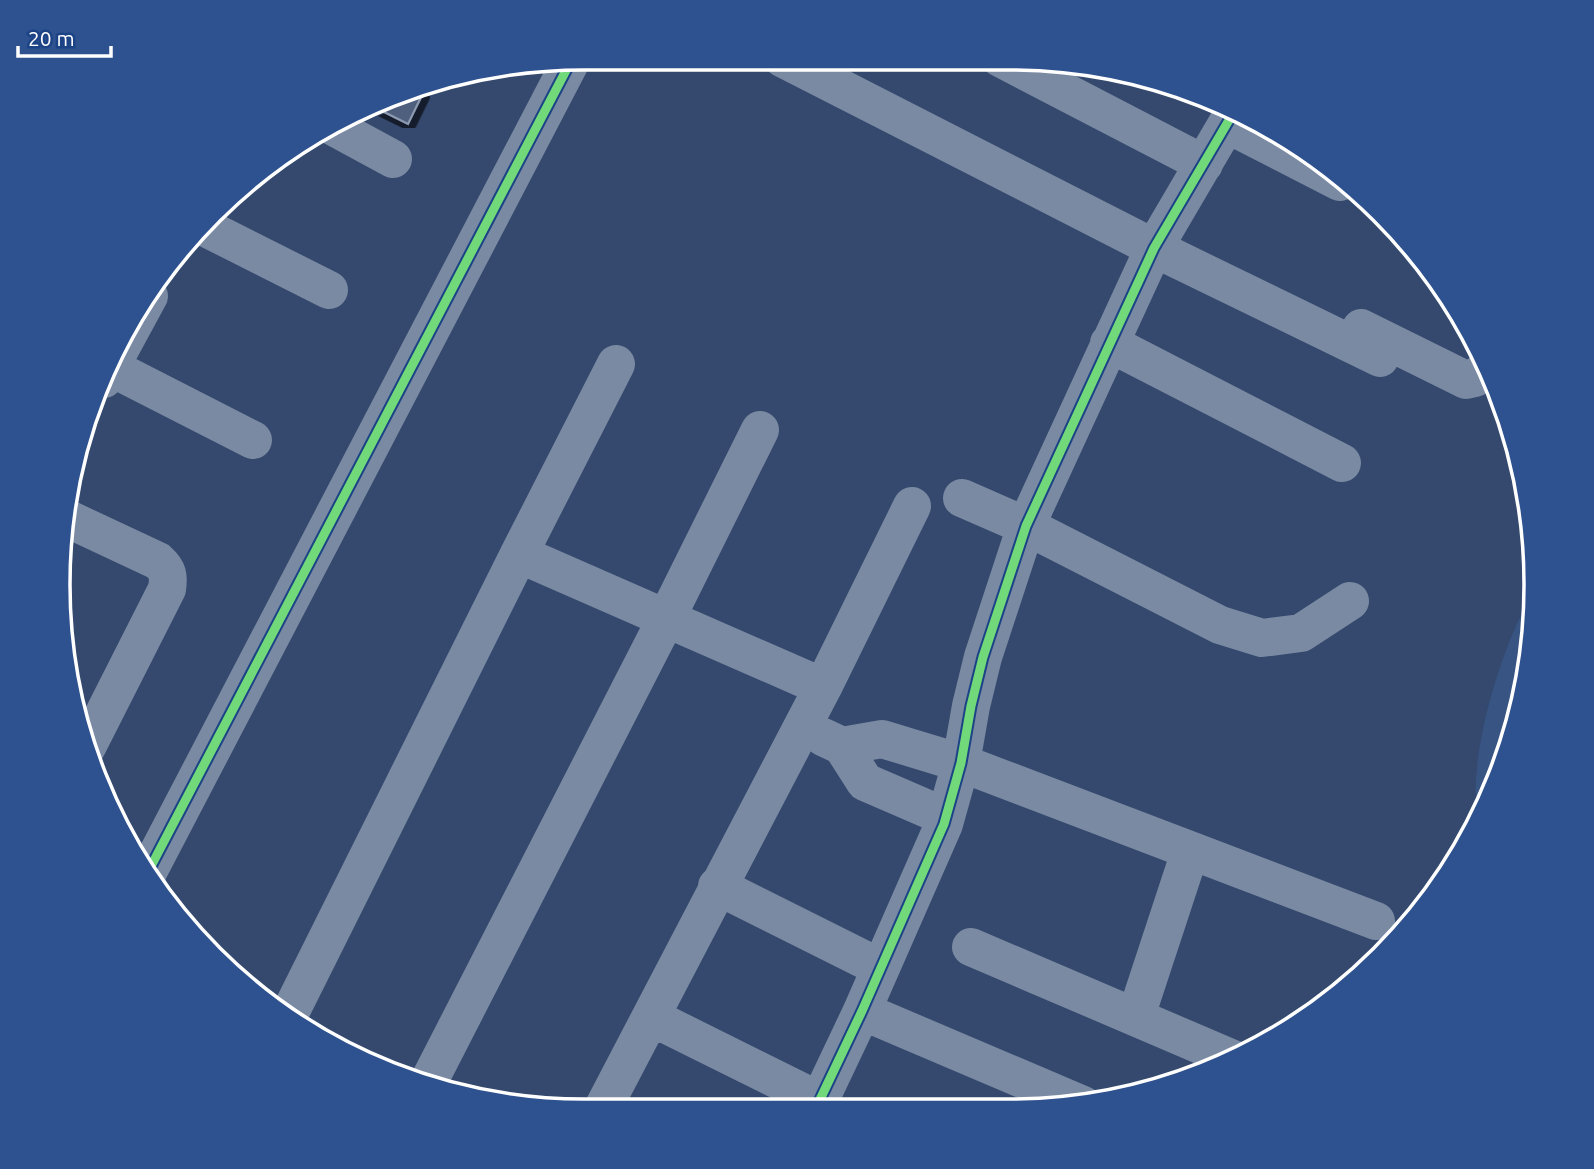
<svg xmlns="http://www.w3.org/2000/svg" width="1594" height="1169" font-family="Ubuntu,sans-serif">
<defs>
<filter id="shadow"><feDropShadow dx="4.5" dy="8" stdDeviation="0" flood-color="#0009"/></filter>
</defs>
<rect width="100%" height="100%" fill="#34496d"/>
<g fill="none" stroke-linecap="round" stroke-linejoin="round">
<!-- canal -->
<path stroke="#385483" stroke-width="33" d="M 1492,791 C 1493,739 1512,675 1533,628"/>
</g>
<!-- building -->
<path fill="#50617e" stroke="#8e9bb1" stroke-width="2" filter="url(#shadow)" d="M 422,88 L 425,89 L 408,124 L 376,108 Z"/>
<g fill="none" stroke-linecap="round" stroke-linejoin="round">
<!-- minor -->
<path stroke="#7a8aa3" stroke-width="38" d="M 782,58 L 1154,248 L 1380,358
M 1000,58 L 1204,164
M 1227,124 L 1340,182
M 334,127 L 393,159
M 202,226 L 329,290
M 1361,328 L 1466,380 L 1475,378 L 1488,367
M 1109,343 L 1342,463
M 110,367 L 253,440
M 104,379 L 149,296
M 962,498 L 1026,526 L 1220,625 L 1262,638 L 1301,633 L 1350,601
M 62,516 L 158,561 C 168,570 169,576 167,589 L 87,747
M 519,554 L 823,687
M 823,737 L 842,746 L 865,782 L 946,817
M 842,746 L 882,739 L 961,763 L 1376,921
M 148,872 L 572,59
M 717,886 L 871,963
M 971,947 L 1233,1059
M 862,1011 L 1083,1105
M 289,1015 L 519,554 L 616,364
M 1136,1016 L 1190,852
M 651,1017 L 806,1094
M 427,1085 L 666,619 L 760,430
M 816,1108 L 862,1011 L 944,824 L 961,763 L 971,706 L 983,657 L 1026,526 L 1154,248 L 1232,115
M 602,1110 L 823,687 L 912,506"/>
<!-- cycleway casing -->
<g stroke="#1c4385" stroke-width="13">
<path id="cycleway" d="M 148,872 L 572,59
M 816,1108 L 862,1011 L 944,824 L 961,763 L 971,706 L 983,657 L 1026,526 L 1154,248 L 1232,115"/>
</g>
<!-- cycleway -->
<use href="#cycleway" stroke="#71d979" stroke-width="9"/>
</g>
<!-- crop -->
<path d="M0 0H1594V1169H0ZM584 70H1010A514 514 0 0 1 1524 584V585A514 514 0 0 1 1010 1099H584A514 514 0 0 1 70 585V584A514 514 0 0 1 584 70Z" fill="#2e528f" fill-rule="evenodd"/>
<path fill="none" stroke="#fff" stroke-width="3.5" d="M584 70H1010A514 514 0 0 1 1524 584V585A514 514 0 0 1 1010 1099H584A514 514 0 0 1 70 585V584A514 514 0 0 1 584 70Z"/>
<!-- scale -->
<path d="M18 46v10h93v-10" fill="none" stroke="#ffffff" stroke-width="3.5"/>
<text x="28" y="46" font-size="21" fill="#ffffff" stroke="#1c4385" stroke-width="5" paint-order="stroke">20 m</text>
</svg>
